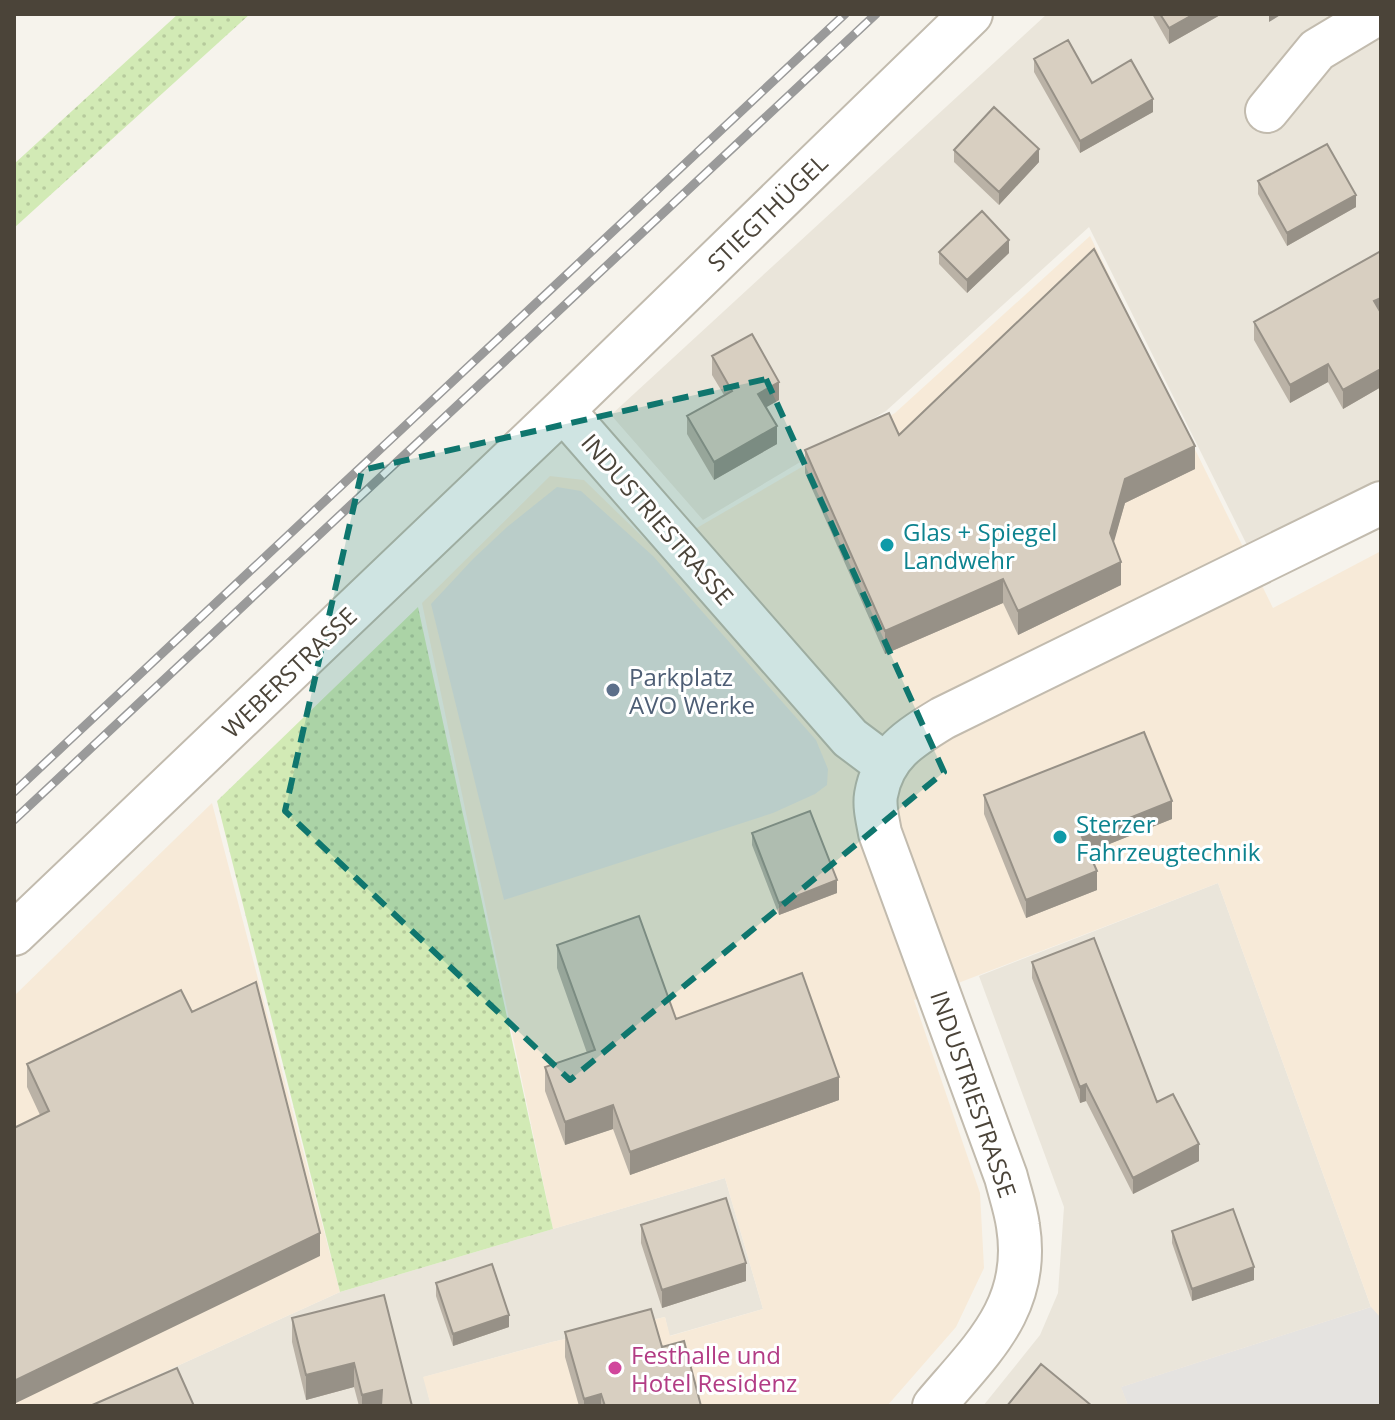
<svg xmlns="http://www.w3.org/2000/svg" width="1395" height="1420" font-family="'Open Sans',sans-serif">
<defs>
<pattern id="grass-dots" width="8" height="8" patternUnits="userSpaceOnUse" patternTransform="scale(2)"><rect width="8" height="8" fill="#d2eab5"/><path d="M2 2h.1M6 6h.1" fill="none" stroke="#b6ca9c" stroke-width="1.8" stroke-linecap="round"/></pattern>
</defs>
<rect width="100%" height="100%" fill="#f6f3ec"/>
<!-- residential -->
<path fill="#eae5da" d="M 1047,14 L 1381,14 L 1381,484 L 1247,545 L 1089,227 L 886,411 L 703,520 L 611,415 Z
M 1218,883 L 1371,1307 L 1122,1387 L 1128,1406 L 983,1406 L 1040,1335 L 1058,1293 L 1064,1207 L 979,976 Z
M 725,1178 L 763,1309 L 669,1336 L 665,1317 L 552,1342 L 424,1377 L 431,1406 L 89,1406 L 340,1292 Z"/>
<!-- commercial -->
<path fill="#f7ead8" d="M 1090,236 L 1273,608 L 1381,551 L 1381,1406 L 1128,1406 L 1121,1387 L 1371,1307 L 1218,883 L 914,1000 L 980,1193 L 984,1268 L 956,1327 L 887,1406 L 431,1406 L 423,1377 L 552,1342 L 665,1317 L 670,1336 L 763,1309 L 725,1178 L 553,1229 L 422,603 L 550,476 L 584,480 L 657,551 L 895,413 Z
M 212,803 L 340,1292 L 89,1406 L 14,1406 L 14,996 Z"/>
<!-- grass -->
<path fill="url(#grass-dots)" d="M 178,14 L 250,14 L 14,228 L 14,164 Z
M 418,607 L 553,1229 L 340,1292 L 217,801 Z"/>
<!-- parking -->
<path fill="#e5e3e0" d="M 557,487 L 581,491 L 653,556 L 816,740 L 828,769 L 827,785 L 815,794 L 773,813 L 504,900 L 431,604 L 473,559 L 507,527 Z
M 1371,1307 L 1381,1318 L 1381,1406 L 1128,1406 L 1121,1387 Z"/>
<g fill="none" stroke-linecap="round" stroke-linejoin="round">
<!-- street casing -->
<g stroke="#c2bbae" stroke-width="46">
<path id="street" d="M 1267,111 L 1317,50 L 1377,14
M 563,410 L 850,738 L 886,765
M 14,934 L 563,410 L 971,14
M 934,1406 C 981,1350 1031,1307 1018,1226 C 1016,1210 1010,1193 1006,1177 L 880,833 C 878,821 874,807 876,795 C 883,754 910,738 943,718 L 1381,503"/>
</g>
<!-- street -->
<use href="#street" stroke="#fff" stroke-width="42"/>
<!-- rail casing -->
<g stroke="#9a9a9a" stroke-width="9">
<path id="rail" d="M 14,792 L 845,14
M 14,820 L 876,14"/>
</g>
<!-- rail -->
<use href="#rail" stroke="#fff" stroke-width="6" stroke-dasharray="18" stroke-linecap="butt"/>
</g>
<!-- wall -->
<path fill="#bab2a6" d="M 1152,14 L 1222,14 L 1169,44 Z
M 1034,59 L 1092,83 L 1153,112 L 1080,153 L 1034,72 Z
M 954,150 L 1039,162 L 999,205 L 954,162 Z
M 1258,181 L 1356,207 L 1287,246 L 1258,194 Z
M 1381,251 L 1381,387 L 1343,409 L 1328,382 L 1290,403 L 1254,340 L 1254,322 Z
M 939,252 L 1009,253 L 967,293 L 939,264 Z
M 712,356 L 779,400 L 766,407 L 777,444 L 714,480 L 687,434 L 687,416 L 724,395 L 712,375 Z
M 899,435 L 1195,469 L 1125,503 L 1113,543 L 1121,585 L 1018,635 L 1003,603 L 885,654 L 805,473 L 805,450 Z
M 984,795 L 1172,819 L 1089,852 L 1097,890 L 1026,918 L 984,814 Z
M 752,833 L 837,893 L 779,915 L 752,845 Z
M 557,945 L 676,1019 L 839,1100 L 630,1175 L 613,1129 L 565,1145 L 545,1091 L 545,1067 L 587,1053 L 557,968 Z
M 1032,962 L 1157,1102 L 1199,1161 L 1133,1194 L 1086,1101 L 1080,1103 L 1032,978 Z
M 192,1012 L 320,1256 L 40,1115 L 27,1087 L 27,1064 Z
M 641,1225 L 746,1281 L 662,1308 L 641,1243 Z
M 1172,1231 L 1254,1280 L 1192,1301 L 1172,1243 Z
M 436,1283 L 509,1327 L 453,1346 L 436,1296 Z
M 292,1318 L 412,1406 L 359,1406 L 354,1387 L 306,1400 L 292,1342 Z
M 565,1332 L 662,1347 L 701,1406 L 579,1406 L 565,1357 Z"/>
<!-- shaded-wall -->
<path fill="#979187" d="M 1194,14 L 1222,14 L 1169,44 L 1169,28 Z
M 1269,14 L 1282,14 L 1269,22 Z
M 1153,99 L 1153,112 L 1080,153 L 1080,141 Z
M 1039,149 L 1039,162 L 999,205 L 999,192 Z
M 1356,195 L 1356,207 L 1287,246 L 1287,233 Z
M 1009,240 L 1009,253 L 967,293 L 967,280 Z
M 1381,298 L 1381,316 L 1374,301 Z
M 1328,364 L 1328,382 L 1290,403 L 1290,385 Z
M 1381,369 L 1381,387 L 1343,409 L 1343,390 Z
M 779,382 L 779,400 L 758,412 L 758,394 Z
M 777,426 L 777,444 L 714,480 L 714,462 Z
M 1195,446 L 1195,469 L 1125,503 L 1110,556 L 1110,533 L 1125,479 Z
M 1121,562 L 1121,585 L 1018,635 L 1018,611 Z
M 1003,579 L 1003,603 L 885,654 L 885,631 Z
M 1172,801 L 1172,819 L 1082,855 L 1082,837 Z
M 1097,871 L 1097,890 L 1026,918 L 1026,900 Z
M 837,880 L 837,893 L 779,915 L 779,903 Z
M 839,1077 L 839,1100 L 630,1175 L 630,1152 Z
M 1086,1084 L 1086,1101 L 1080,1103 L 1080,1087 Z
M 613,1105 L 613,1129 L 565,1145 L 565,1122 Z
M 1199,1144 L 1199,1161 L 1133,1194 L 1133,1178 Z
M 320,1233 L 320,1256 L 14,1404 L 14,1381 Z
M 746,1263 L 746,1281 L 662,1308 L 662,1290 Z
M 1254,1267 L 1254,1280 L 1192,1301 L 1192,1289 Z
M 509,1315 L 509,1327 L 453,1346 L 453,1334 Z
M 354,1363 L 354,1387 L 306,1400 L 306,1375 Z
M 382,1390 L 382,1406 L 362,1406 L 362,1395 Z
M 601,1394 L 601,1406 L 584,1406 L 584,1399 Z"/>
<!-- building -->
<path fill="#d8cfc1" stroke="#979187" stroke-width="2" d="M 1160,14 L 1194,14 L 1169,28 Z
M 1068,40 L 1092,83 L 1131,60 L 1153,99 L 1080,141 L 1034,59 Z
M 994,107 L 1039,149 L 999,192 L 954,150 Z
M 1327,144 L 1356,195 L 1287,233 L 1258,181 Z
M 982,211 L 1009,240 L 967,280 L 939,252 Z
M 1094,249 L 1195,446 L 1125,479 L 1110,533 L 1121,562 L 1018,611 L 1003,579 L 885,631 L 805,450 L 889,413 L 899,435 Z
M 1381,251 L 1381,298 L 1374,301 L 1381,313 L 1381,369 L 1343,390 L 1328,364 L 1290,385 L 1254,322 Z
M 752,334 L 779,382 L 758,394 L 777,426 L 714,462 L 687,416 L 732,391 L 712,356 Z
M 1144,732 L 1172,801 L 1082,837 L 1097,871 L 1026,900 L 984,795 Z
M 810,811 L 837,880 L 779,903 L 752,833 Z
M 639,916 L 676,1019 L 802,973 L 839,1077 L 630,1152 L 613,1105 L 565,1122 L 545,1067 L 595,1050 L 557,945 Z
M 1094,938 L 1157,1102 L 1173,1094 L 1199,1144 L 1133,1178 L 1086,1084 L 1080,1087 L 1032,962 Z
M 256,982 L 320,1233 L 14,1381 L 14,1128 L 49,1111 L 27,1064 L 181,990 L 192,1012 Z
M 726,1198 L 746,1263 L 662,1290 L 641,1225 Z
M 1233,1209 L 1254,1267 L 1192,1289 L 1172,1231 Z
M 492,1264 L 509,1315 L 453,1334 L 436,1283 Z
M 384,1295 L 412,1406 L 381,1406 L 382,1390 L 362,1395 L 354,1363 L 306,1375 L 292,1318 Z
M 651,1309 L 662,1347 L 684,1341 L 701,1406 L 605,1406 L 601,1394 L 584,1399 L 565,1332 Z
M 1041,1364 L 1092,1406 L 1007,1406 Z
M 177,1368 L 194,1406 L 90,1406 Z"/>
<!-- marked area -->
<path fill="#0f766e" fill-opacity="0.2" stroke="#0f766e" stroke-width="6" stroke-dasharray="16 10" stroke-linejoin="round" d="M 766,379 L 944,772 L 570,1080 L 285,811 L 362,470 Z"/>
<!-- markers -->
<g fill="#0f9aa8" stroke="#fff" stroke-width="3">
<circle cx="887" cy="545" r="8"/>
<circle cx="1060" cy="837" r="8"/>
</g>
<circle fill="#5c6f8a" stroke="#fff" stroke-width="3" cx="613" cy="690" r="8"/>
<circle fill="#d1479c" stroke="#fff" stroke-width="3" cx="615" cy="1368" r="8"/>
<g text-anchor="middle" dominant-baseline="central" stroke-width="6" stroke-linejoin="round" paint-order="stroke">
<!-- street labels -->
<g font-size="24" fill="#4b4439" stroke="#fff">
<text transform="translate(767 212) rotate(-44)">STIEGTHÜGEL</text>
<text transform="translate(658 519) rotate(49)">INDUSTRIESTRASSE</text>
<text transform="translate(289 672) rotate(-44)">WEBERSTRASSE</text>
<text transform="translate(974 1094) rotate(71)">INDUSTRIESTRASSE</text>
</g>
<!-- culture labels -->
<g font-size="24" fill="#0d838f" stroke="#fff" text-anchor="start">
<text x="903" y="531">Glas + Spiegel<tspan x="903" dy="28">Landwehr</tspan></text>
<text x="1076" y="823">Sterzer<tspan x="1076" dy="28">Fahrzeugtechnik</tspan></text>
</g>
<!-- service labels -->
<g font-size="24" fill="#4e5e75" stroke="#fff" text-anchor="start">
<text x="629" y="676">Parkplatz<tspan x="629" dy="28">AVO Werke</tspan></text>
</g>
<!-- hotel labels -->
<g font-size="24" fill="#b23c85" stroke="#fff" text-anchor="start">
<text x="631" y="1354">Festhalle und<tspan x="631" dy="28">Hotel Residenz</tspan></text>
</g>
</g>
<!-- border -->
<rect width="1395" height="1420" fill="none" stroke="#4b4439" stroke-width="32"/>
</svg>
